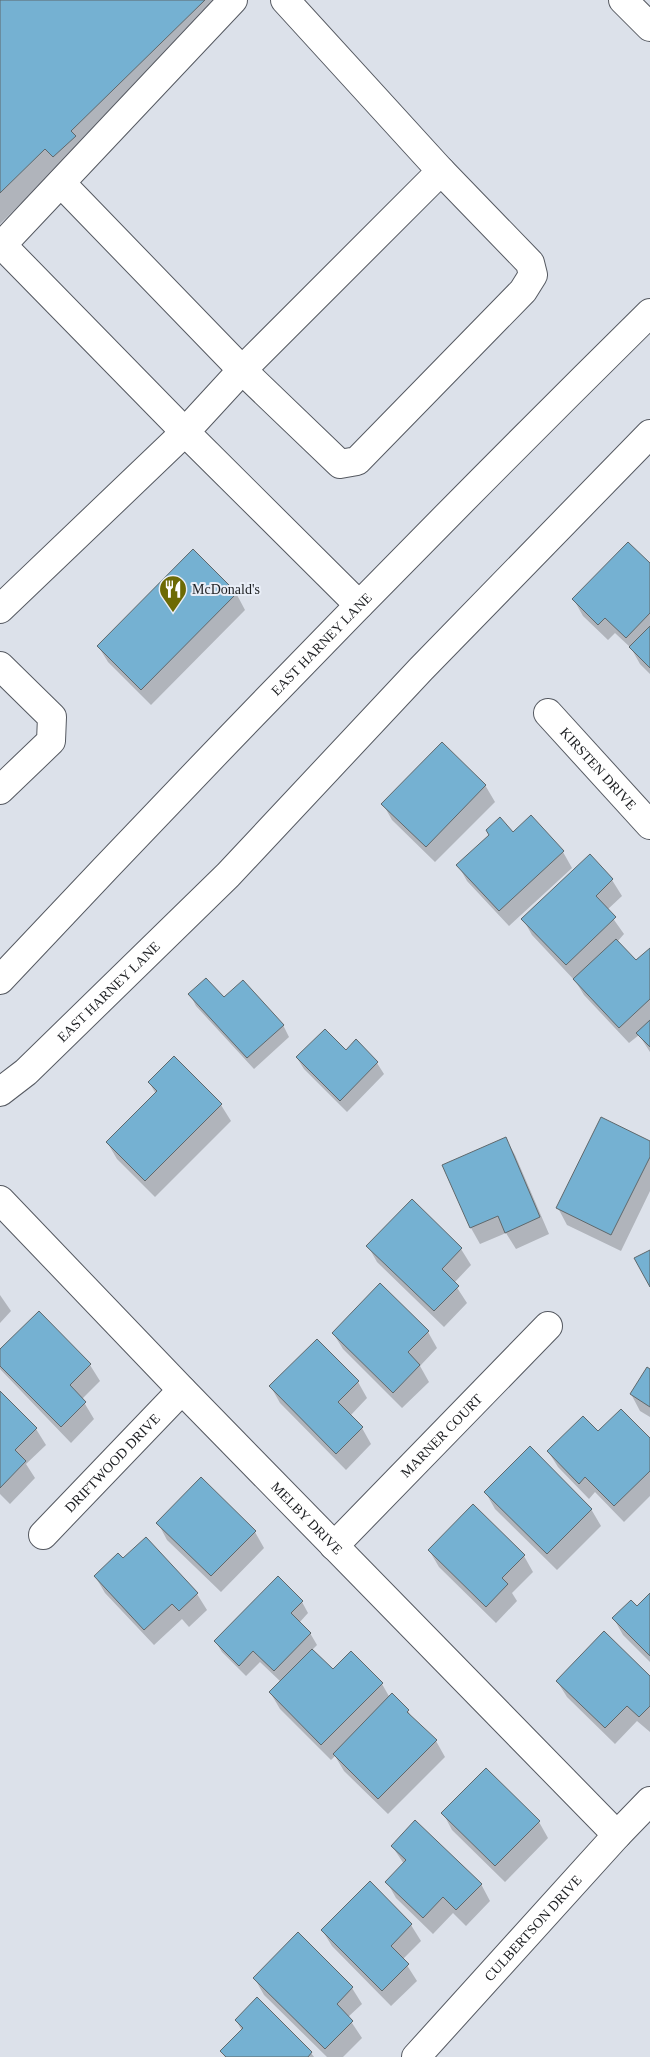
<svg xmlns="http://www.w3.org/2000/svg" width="650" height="2057" font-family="'Times New Roman',serif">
<rect width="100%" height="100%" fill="#dce1ea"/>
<!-- shadow -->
<path fill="#0003" d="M 0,0 L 229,0 L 0,224 Z
M 650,565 L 650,674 L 640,664 L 631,648 L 615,633 L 608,640 L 583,616 L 574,600 Z
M 236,593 L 245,610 L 151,705 L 108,662 L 98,646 Z
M 485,785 L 495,802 L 435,862 L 392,820 L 383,804 Z
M 513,833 L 563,852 L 572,868 L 509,926 L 467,881 L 458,865 Z
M 590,856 L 612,880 L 622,896 L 607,910 L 624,934 L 617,942 L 636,962 L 650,949 L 650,1052 L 639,1035 L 629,1043 L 584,995 L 576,982 L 532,935 L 523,919 Z
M 190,994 L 224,999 L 283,1025 L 289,1037 L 254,1069 L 196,1006 Z
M 356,1041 L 377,1063 L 384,1074 L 347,1112 L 304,1069 L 297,1058 L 346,1052 Z
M 174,1058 L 221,1105 L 231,1121 L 155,1197 L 117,1159 L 107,1142 L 156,1094 L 149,1082 Z
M 505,1138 L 515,1155 L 549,1234 L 516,1249 L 506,1233 L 480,1244 L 471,1228 Z
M 650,1143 L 650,1191 L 621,1251 L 567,1225 L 558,1208 Z
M 412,1201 L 461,1249 L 471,1265 L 454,1283 L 467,1303 L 444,1327 L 377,1262 L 368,1246 Z
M 380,1285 L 428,1332 L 437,1348 L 420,1366 L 429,1382 L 402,1408 L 343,1349 L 333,1333 Z
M 0,1295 L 11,1311 L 0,1323 Z
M 39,1313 L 90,1365 L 100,1381 L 82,1399 L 94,1419 L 71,1443 L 0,1369 L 0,1351 Z
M 650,1371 L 650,1417 L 640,1411 L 631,1394 Z
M 358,1382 L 367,1398 L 350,1416 L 362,1428 L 371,1444 L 346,1470 L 280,1403 L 271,1387 Z
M 0,1392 L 36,1429 L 46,1445 L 26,1464 L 35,1478 L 10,1504 L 0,1494 Z
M 598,1433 L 650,1440 L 650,1496 L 624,1522 L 595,1492 L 589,1499 L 558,1467 L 548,1451 Z
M 486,1493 L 591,1509 L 601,1526 L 557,1570 L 495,1509 Z
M 158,1523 L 255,1532 L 264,1548 L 221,1592 L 167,1540 Z
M 146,1539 L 197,1594 L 207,1610 L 189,1627 L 182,1619 L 154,1645 L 105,1593 L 95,1576 L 123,1560 Z
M 429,1550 L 524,1556 L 533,1572 L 512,1593 L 517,1601 L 496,1623 L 439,1567 Z
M 650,1594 L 650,1662 L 623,1635 L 614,1619 L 637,1608 Z
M 302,1602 L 308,1613 L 299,1623 L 310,1633 L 317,1645 L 312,1650 L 333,1671 L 382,1684 L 390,1698 L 408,1711 L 413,1719 L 436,1741 L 445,1757 L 388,1814 L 344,1771 L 335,1756 L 331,1760 L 280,1709 L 270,1692 L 281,1682 L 260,1662 L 246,1676 L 222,1652 L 215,1641 Z
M 650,1678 L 650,1732 L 637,1721 L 615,1744 L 567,1697 L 557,1681 Z
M 443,1813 L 539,1822 L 548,1838 L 505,1882 L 452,1830 Z
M 392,1846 L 481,1884 L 490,1901 L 466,1926 L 453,1913 L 433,1934 L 396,1898 L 387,1882 L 404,1864 Z
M 370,1883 L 411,1925 L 421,1941 L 403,1959 L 417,1981 L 391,2006 L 332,1946 L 322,1930 Z
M 298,1934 L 352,1988 L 362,2004 L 348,2017 L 362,2038 L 343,2057 L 327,2057 L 264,1995 L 255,1979 Z
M 257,1999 L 311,2053 L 314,2057 L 225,2057 L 221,2051 L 242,2031 L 236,2020 Z"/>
<!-- building -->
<path fill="#75b1d2" stroke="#5f686c" d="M 0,0 L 205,0 L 71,131 L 76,136 L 53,157 L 45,149 L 0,193 Z
M 628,542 L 650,563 L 650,613 L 626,638 L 605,618 L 598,625 L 572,599 Z
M 193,549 L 237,593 L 141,690 L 97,646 Z
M 650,626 L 650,668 L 629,647 Z
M 442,742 L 486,785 L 426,847 L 381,804 Z
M 531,815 L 564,851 L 499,911 L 456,865 L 489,835 L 486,830 L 500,817 L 513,832 Z
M 590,854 L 613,879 L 596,896 L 616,917 L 566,965 L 521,919 Z
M 616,939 L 636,960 L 650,948 L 650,999 L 619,1028 L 573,979 Z
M 206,978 L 224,997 L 243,980 L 284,1025 L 247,1058 L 188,994 Z
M 650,1020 L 650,1047 L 636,1033 Z
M 325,1029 L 346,1050 L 356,1039 L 378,1062 L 340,1101 L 296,1057 Z
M 174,1056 L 222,1104 L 145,1181 L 106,1142 L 157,1091 L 148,1082 Z
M 601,1117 L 650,1141 L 650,1157 L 611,1235 L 556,1208 Z
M 506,1137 L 540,1217 L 505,1233 L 498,1216 L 470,1228 L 442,1165 Z
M 412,1199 L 462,1248 L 442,1269 L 459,1286 L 434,1311 L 366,1246 Z
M 650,1250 L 650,1287 L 634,1258 Z
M 380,1283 L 429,1331 L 408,1352 L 420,1365 L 393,1393 L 332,1333 Z
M 39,1311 L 91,1364 L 70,1385 L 86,1402 L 61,1427 L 0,1366 L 0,1349 Z
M 317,1339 L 359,1381 L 338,1402 L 363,1427 L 336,1454 L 269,1386 Z
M 647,1367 L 650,1369 L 650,1407 L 630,1394 Z
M 0,1391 L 37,1428 L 15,1450 L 26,1461 L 0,1488 Z
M 621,1409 L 650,1438 L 650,1471 L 614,1506 L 585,1477 L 579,1484 L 547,1451 L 583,1416 L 598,1431 Z
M 530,1446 L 592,1509 L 547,1554 L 484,1492 Z
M 201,1477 L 256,1531 L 211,1576 L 156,1523 Z
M 473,1504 L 525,1555 L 502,1578 L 508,1584 L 486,1607 L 428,1550 Z
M 146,1537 L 198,1593 L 179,1611 L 172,1604 L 144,1630 L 94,1576 L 118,1553 L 123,1558 Z
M 278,1576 L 303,1601 L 291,1613 L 311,1633 L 274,1671 L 253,1651 L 239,1666 L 214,1641 Z
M 650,1593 L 650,1656 L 612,1618 L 631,1600 L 637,1606 Z
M 604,1631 L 650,1676 L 650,1706 L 639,1717 L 627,1706 L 605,1728 L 556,1681 Z
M 312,1649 L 333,1669 L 351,1651 L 383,1683 L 321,1745 L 269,1692 Z
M 392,1693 L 409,1710 L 407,1712 L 437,1740 L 378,1799 L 333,1754 Z
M 486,1768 L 540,1821 L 495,1866 L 441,1813 Z
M 415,1820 L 482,1884 L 456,1910 L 443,1897 L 423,1918 L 385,1882 L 406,1860 L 391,1846 Z
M 370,1881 L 412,1924 L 391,1946 L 409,1964 L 382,1991 L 321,1930 Z
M 298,1932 L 353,1987 L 337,2004 L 353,2021 L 325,2049 L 253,1978 Z
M 257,1997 L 312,2052 L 308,2057 L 226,2057 L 220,2051 L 243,2028 L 235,2020 Z"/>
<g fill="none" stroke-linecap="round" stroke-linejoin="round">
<!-- minor casing -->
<g stroke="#555961" stroke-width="30">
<g id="minor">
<path d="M 285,0 L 441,171 L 242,370 L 185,432 L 359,605"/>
<path d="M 623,0 L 650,27"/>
<path d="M 61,183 L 242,370 L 340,464 L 357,461 L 523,291 L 533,275 L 530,263 L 441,171"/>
<path d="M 2,245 L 233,0"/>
<path d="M 0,247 L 2,245 L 185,432 L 0,609"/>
<path d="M 0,666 L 52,717 L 51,741 L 0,790"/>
<path id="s1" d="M 548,713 L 650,825"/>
<path id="s2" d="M 0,1200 L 182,1390 L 617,1835"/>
<path id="s3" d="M 43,1535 L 182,1390"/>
<path id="s4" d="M 334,1546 L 548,1326"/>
<path id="s5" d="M 416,2057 L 617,1835 L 650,1801"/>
</g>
</g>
<!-- major casing -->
<g stroke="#555961" stroke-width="30">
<g id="major">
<path id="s6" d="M 0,980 C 212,754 429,531 650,313"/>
<path id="s7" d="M 0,1092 L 26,1072 L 228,875 L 421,669 L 650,434"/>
</g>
</g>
<!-- minor -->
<use href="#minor" stroke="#fff" stroke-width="28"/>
<!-- major -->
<use href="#major" stroke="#fff" stroke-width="28"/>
</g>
<!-- icons -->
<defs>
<g id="restaurant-pin" transform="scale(1.4375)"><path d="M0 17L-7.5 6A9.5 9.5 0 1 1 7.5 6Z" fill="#6d6a04" stroke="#e9eef7"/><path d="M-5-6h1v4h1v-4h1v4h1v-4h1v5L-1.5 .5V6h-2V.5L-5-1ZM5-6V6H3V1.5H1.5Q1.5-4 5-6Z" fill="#fff"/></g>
</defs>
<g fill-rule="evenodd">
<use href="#restaurant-pin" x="173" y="589"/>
</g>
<g text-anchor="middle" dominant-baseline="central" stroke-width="4" stroke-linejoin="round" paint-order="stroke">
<!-- poi labels -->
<g font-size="14" fill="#1d1f22" stroke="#e9eef7" text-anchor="start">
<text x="192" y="589">McDonald's</text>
</g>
<!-- street labels -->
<g font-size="14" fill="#1d1f22" stroke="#e9eef7">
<text stroke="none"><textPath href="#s6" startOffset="465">EAST HARNEY LANE</textPath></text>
<text stroke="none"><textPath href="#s1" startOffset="75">KIRSTEN DRIVE</textPath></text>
<text stroke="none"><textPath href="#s7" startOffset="148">EAST HARNEY LANE</textPath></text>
<text stroke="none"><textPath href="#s4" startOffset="154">MARNER COURT</textPath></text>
<text stroke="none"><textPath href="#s3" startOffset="100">DRIFTWOOD DRIVE</textPath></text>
<text stroke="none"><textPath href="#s2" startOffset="442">MELBY DRIVE</textPath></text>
<text stroke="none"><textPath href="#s5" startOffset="174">CULBERTSON DRIVE</textPath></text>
</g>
</g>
</svg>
